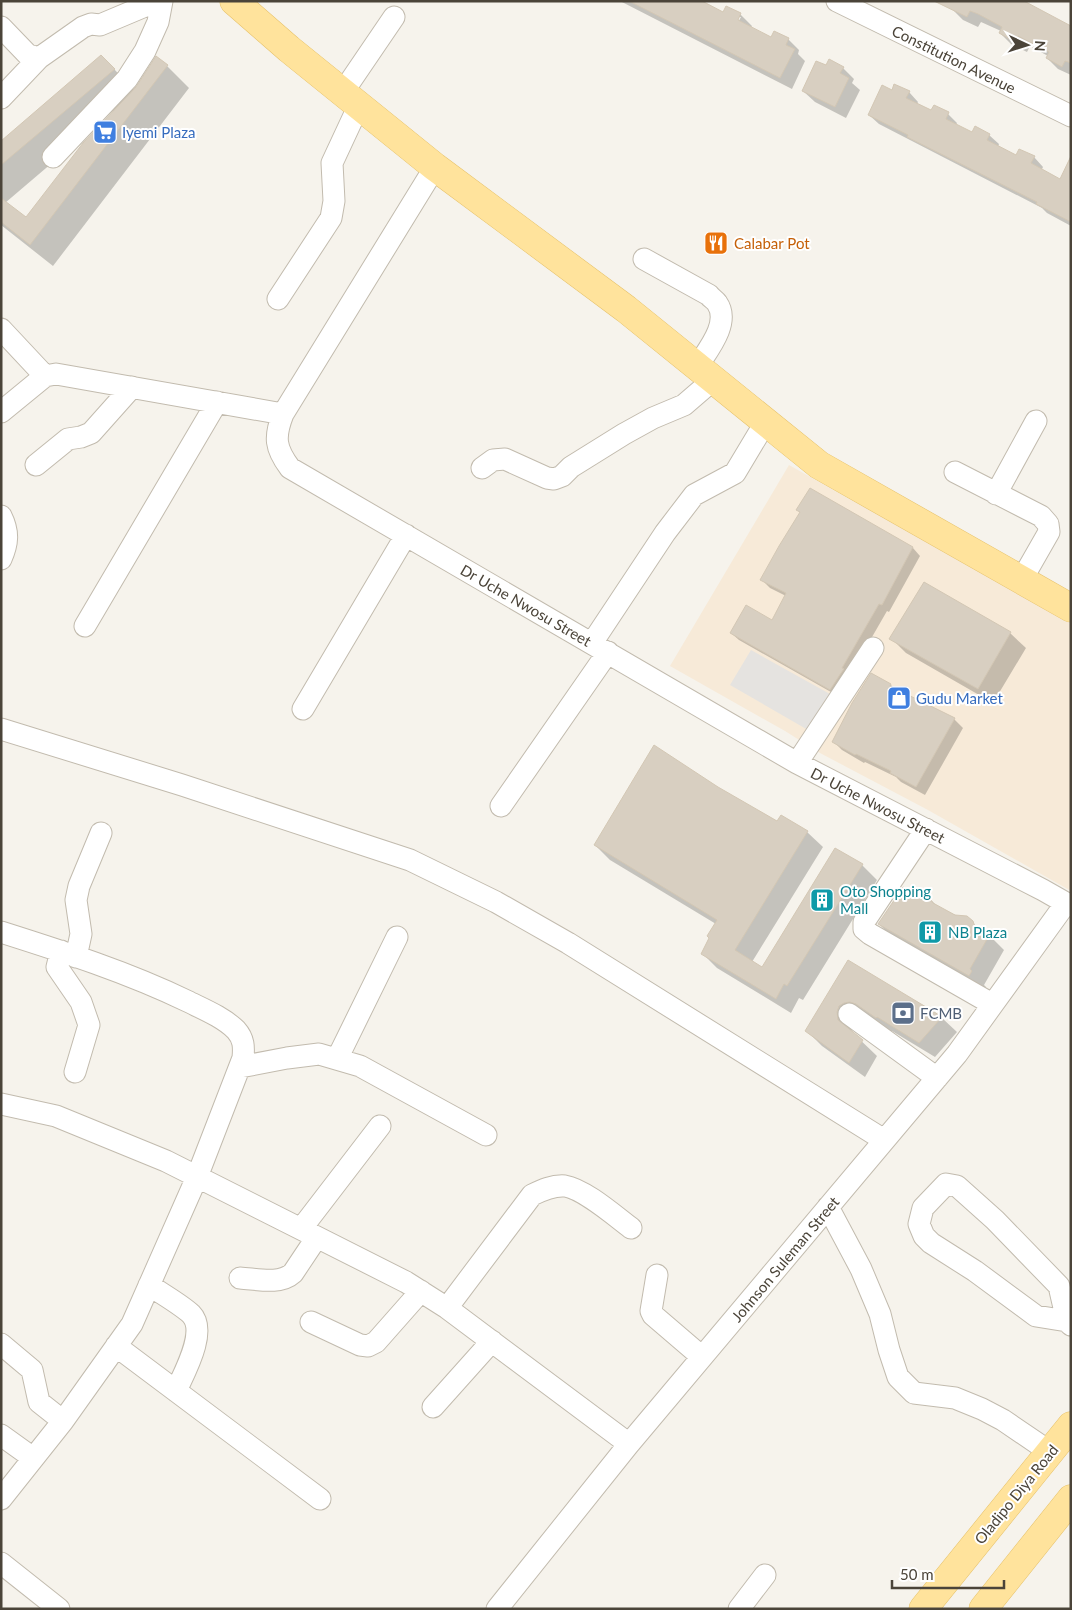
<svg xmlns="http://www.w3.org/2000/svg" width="1072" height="1610" font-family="Lato,sans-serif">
<rect width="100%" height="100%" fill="#f6f3ec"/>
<!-- commercial -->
<path fill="#f7ead8" d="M 789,465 L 1071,624 L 1071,891 L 928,810 L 820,753 L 785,731 L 670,666 Z"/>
<!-- parking -->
<path fill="#e5e3e0" d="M 751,650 L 830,694 L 808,730 L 730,685 Z"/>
<!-- shadow -->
<path fill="#0003" fill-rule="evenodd" d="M 620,1 L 705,1 L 705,4 L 724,14 L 727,8 L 740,14 L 752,26 L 751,28 L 771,38 L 788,39 L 799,50 L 798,54 L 805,61 L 792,89 ZM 738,17 L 741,17 L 736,26 Z
M 1021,1 L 1071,28 L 1071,75 L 1058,69 L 1047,58 L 1048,56 L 1030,46 L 1027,52 L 1011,44 L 1000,33 L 1001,31 L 981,22 L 978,27 L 963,20 L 952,9 Z
M 167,66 L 189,88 L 53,266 L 1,225 L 1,141 L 114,69 L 135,91 ZM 113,111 L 114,112 L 26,219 L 5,203 Z
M 826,67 L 843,68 L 854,79 L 852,83 L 860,90 L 846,118 L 815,102 L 803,91 Z
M 892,91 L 909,92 L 918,102 L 917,104 L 932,112 L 948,114 L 957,123 L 956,125 L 973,134 L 989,135 L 999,144 L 998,147 L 1017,157 L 1034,157 L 1043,167 L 1041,171 L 1060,180 L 1071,178 L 1071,226 L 1047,213 L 1042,208 L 879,124 L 869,115 Z
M 810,490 L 913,548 L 920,556 L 889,612 L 887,611 L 838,696 L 739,640 L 731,633 L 773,622 L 786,596 L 770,588 L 762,580 L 801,513 L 798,510 Z
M 1010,633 L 1026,648 L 993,703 L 906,653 L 891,638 Z
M 872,675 L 891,685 L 895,690 L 954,719 L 963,728 L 925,795 L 901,782 L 896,777 L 865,762 L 864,763 L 842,750 L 833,741 Z
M 717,788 L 778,822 L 807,832 L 823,847 L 752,962 L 762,969 L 862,865 L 877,880 L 803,1000 L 799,998 L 791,1013 L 717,968 L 702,953 L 716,924 L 610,860 L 595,845 Z
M 912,893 L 927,896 L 939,908 L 972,922 L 981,931 L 989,935 L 1004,950 L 984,985 L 986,987 L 985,991 L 894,939 L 879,924 Z
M 849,962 L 942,1018 L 957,1032 L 935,1057 L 892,1031 L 892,1032 L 851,1028 L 852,1032 L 877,1056 L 865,1077 L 822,1046 L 807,1031 Z"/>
<!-- building -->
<path fill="#d8cfc1" stroke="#d3c7b4" d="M 629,1 L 702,1 L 723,12 L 726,6 L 741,13 L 738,20 L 771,37 L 774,31 L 789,38 L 786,45 L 795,49 L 780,78 Z
M 934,1 L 1024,1 L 1071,26 L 1071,63 L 1065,61 L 1062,67 L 1046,58 L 1049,52 L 1018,36 L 1015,42 L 999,33 L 1002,27 L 978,14 L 970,11 L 967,17 Z
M 101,55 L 115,69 L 1,165 L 1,141 Z
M 156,56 L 168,65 L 30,245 L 1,222 L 1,198 L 26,217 L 83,143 L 136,87 Z
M 829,59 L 844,67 L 840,73 L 849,78 L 835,107 L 802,91 L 816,61 L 826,65 Z
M 894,84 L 910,91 L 906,98 L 931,110 L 934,105 L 949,112 L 946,119 L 972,132 L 975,126 L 990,134 L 987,140 L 1016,155 L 1019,149 L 1035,156 L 1031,163 L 1060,179 L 1071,156 L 1071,222 L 1036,204 L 1037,202 L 907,137 L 908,135 L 868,115 L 882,85 L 892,90 Z
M 810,488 L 913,547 L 882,605 L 879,604 L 842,668 L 844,669 L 841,673 L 830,690 L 730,633 L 746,605 L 772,620 L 786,593 L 760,580 L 779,546 L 800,512 L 796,510 Z
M 924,582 L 1011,632 L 978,689 L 889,639 Z
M 871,673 L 891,684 L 890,686 L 955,718 L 916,787 L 890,773 L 891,771 L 856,754 L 855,755 L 832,742 L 852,703 Z
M 654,745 L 718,787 L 777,821 L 781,815 L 808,831 L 735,950 L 762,967 L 835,848 L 863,864 L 787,986 L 784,984 L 776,999 L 701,954 L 709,938 L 707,936 L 717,920 L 594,845 Z
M 903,887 L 912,892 L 917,891 L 928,895 L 933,903 L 955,915 L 967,916 L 973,921 L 975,927 L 990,934 L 970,969 L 972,971 L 969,976 L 878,924 Z
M 848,960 L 931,1010 L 942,1017 L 919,1043 L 877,1017 L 876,1018 L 856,1004 L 850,1002 L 844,1003 L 839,1006 L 837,1012 L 838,1020 L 863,1040 L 849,1063 L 805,1031 Z"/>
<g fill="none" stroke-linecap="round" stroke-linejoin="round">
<!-- minor casing -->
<g stroke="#c2bbae" stroke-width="23">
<path id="minor" d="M 837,1 L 1071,116
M 1,27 L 28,55 L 39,58 L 83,27 L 91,24 L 100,25 L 157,1
M 343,92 L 394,17
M 1,98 L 39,58
M 53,157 L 127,79 L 145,51 L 158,22 L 162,1
M 435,167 L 283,414 C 274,437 275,448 290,468 L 797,763 L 1043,890 L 1071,906
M 644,259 L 709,295 C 711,298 715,300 717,303 C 731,323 707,351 697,367
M 278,299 L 331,218 L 334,201 L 332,163 L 359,105
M 1,329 L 45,376
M 1,412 L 45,376 L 56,374 L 283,414
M 36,465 L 68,439 L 81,437 L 91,433 L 132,387
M 482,468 L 493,460 L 505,459 L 547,478 L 554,479 L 562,476 L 571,467 L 624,434 L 653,418 L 684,405 L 713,380
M 955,472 L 1041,516 L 1048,524 L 1049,532 L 1021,581
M 996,494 L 1036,421
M 1,516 C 9,532 8,543 1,559
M 85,626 L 217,402
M 592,643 L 665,533 L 694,495 L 735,473 L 765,423
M 303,709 L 406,535
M 1,729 L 182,785 L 410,860 L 496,902 L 568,943 L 884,1140
M 797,763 L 873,648
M 501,806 L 608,652
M 926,829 L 864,922 L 864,929 L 870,934 L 992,1004
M 1,932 C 64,952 127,972 187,1001 C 203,1009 223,1017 236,1030 C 244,1039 244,1047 243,1058 L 197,1177 L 132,1324 L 63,1421 L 1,1499
M 61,951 L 57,967 L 81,1002 L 89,1025 L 75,1072
M 76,957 L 81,934 L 76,900 L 79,886 L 101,833
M 849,1014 L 937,1078
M 337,1059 L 397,937
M 240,1067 L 287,1058 L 319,1054 L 360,1066 L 486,1135
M 1,1104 L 56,1116 L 166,1161 L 406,1282 L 447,1308 L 629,1444
M 828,1207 L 861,1269 L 880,1314 L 889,1350 L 898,1377 L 914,1393 L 955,1398 L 982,1409 L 1003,1420 L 1050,1452
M 301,1229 L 380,1126
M 657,1275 L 651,1311 L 653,1315 L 702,1357
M 240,1278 C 257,1279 280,1285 293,1273 L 317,1237
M 149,1285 C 162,1294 180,1304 191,1314 C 208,1331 184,1373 176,1391
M 447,1308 L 532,1195 C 542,1190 553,1185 565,1186 C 584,1189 615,1216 631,1228
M 1067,1321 L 1059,1286 L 995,1220 L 957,1186 L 946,1184 L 923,1208 L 919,1224 L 924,1236 L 931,1243 L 975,1271 L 1036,1316 L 1067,1321 L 1071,1325
M 311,1322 L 360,1345 L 368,1346 L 376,1342 L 421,1291
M 1,1344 L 32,1370 L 39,1402 L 63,1421
M 116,1346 L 320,1499
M 433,1407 L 492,1341
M 1,1435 L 33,1458
M 1,1563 L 59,1609
M 497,1609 L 629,1444 L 957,1054 L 1066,903
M 739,1609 L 765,1575"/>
</g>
<!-- major casing -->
<g stroke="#e6c16a" stroke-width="29">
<path id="major" d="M 234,1 L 289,49 L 435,167 L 626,309 L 819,465 L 1071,608
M 923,1609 L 1071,1426
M 983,1609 L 1071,1499"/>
</g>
<!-- minor -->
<use href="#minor" stroke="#fff" stroke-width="21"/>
<!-- major -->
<use href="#major" stroke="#ffe39c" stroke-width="28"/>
</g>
<!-- icons -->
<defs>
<g id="supermarket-square" transform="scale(1.25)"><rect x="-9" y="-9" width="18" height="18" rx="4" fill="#3f7fe0" stroke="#fff"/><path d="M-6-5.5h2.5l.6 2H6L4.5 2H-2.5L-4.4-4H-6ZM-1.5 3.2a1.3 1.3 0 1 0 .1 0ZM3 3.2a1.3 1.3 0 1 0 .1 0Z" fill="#fff"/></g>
<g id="restaurant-square" transform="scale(1.25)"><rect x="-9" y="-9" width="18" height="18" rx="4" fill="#e8710a" stroke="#fff"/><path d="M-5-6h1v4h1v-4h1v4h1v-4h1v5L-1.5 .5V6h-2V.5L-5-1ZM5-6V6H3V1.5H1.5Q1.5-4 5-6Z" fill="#fff"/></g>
<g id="shop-square" transform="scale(1.25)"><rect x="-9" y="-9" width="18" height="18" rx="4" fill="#3f7fe0" stroke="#fff"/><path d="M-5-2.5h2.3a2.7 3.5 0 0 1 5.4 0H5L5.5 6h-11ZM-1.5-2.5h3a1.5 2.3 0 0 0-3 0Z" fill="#fff"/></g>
<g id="building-square" transform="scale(1.25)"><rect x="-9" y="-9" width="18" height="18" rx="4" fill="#0f9aa8" stroke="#fff"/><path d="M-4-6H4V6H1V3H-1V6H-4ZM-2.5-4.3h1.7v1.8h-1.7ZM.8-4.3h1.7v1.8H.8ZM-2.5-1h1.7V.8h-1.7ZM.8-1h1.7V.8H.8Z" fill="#fff"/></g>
<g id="bank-square" transform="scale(1.25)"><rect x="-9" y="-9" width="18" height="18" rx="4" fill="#5c6f8a" stroke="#fff"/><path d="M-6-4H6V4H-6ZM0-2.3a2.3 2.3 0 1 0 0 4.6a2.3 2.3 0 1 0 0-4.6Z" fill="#fff"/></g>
</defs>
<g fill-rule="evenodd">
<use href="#supermarket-square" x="105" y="132"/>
<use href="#restaurant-square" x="716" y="243"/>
<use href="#shop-square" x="899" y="698"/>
<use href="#building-square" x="822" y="900"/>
<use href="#building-square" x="930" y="932"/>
<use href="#bank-square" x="903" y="1013"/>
</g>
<g text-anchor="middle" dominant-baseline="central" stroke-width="4" stroke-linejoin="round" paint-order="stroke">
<!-- street labels -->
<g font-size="15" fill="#4b4439" stroke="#fff">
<text transform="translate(954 59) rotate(26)">Constitution Avenue</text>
<text transform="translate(526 605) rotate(30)">Dr Uche Nwosu Street</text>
<text transform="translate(878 805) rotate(27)">Dr Uche Nwosu Street</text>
<text transform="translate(785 1259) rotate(-50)">Johnson Suleman Street</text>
<text transform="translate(1016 1494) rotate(-51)">Oladipo Diya Road</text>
</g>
<!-- shop labels -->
<g font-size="15" fill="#366cbe" stroke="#fff" text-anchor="start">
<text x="122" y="132">Iyemi Plaza</text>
<text x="916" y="698">Gudu Market</text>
</g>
<!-- food labels -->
<g font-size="15" fill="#c56008" stroke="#fff" text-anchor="start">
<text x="734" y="243">Calabar Pot</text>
</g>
<!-- culture labels -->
<g font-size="15" fill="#0d838f" stroke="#fff" text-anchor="start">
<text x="840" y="891">Oto Shopping<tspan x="840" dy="17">Mall</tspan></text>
<text x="948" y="932">NB Plaza</text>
</g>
<!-- service labels -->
<g font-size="15" fill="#4e5e75" stroke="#fff" text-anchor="start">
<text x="920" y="1013">FCMB</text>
</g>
</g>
<!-- border -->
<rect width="1072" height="1610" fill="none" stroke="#4b4439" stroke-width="5"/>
<!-- north arrow -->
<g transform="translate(1027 45) rotate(94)" stroke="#ffffff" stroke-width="4" paint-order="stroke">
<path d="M0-4L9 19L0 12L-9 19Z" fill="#4b4439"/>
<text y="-8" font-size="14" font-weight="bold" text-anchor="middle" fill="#4b4439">N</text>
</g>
<!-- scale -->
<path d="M892 1580v8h112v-8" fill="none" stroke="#4b4439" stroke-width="2.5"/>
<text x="900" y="1580" font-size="15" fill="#4b4439" stroke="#ffffff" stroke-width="4" paint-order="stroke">50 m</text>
</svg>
